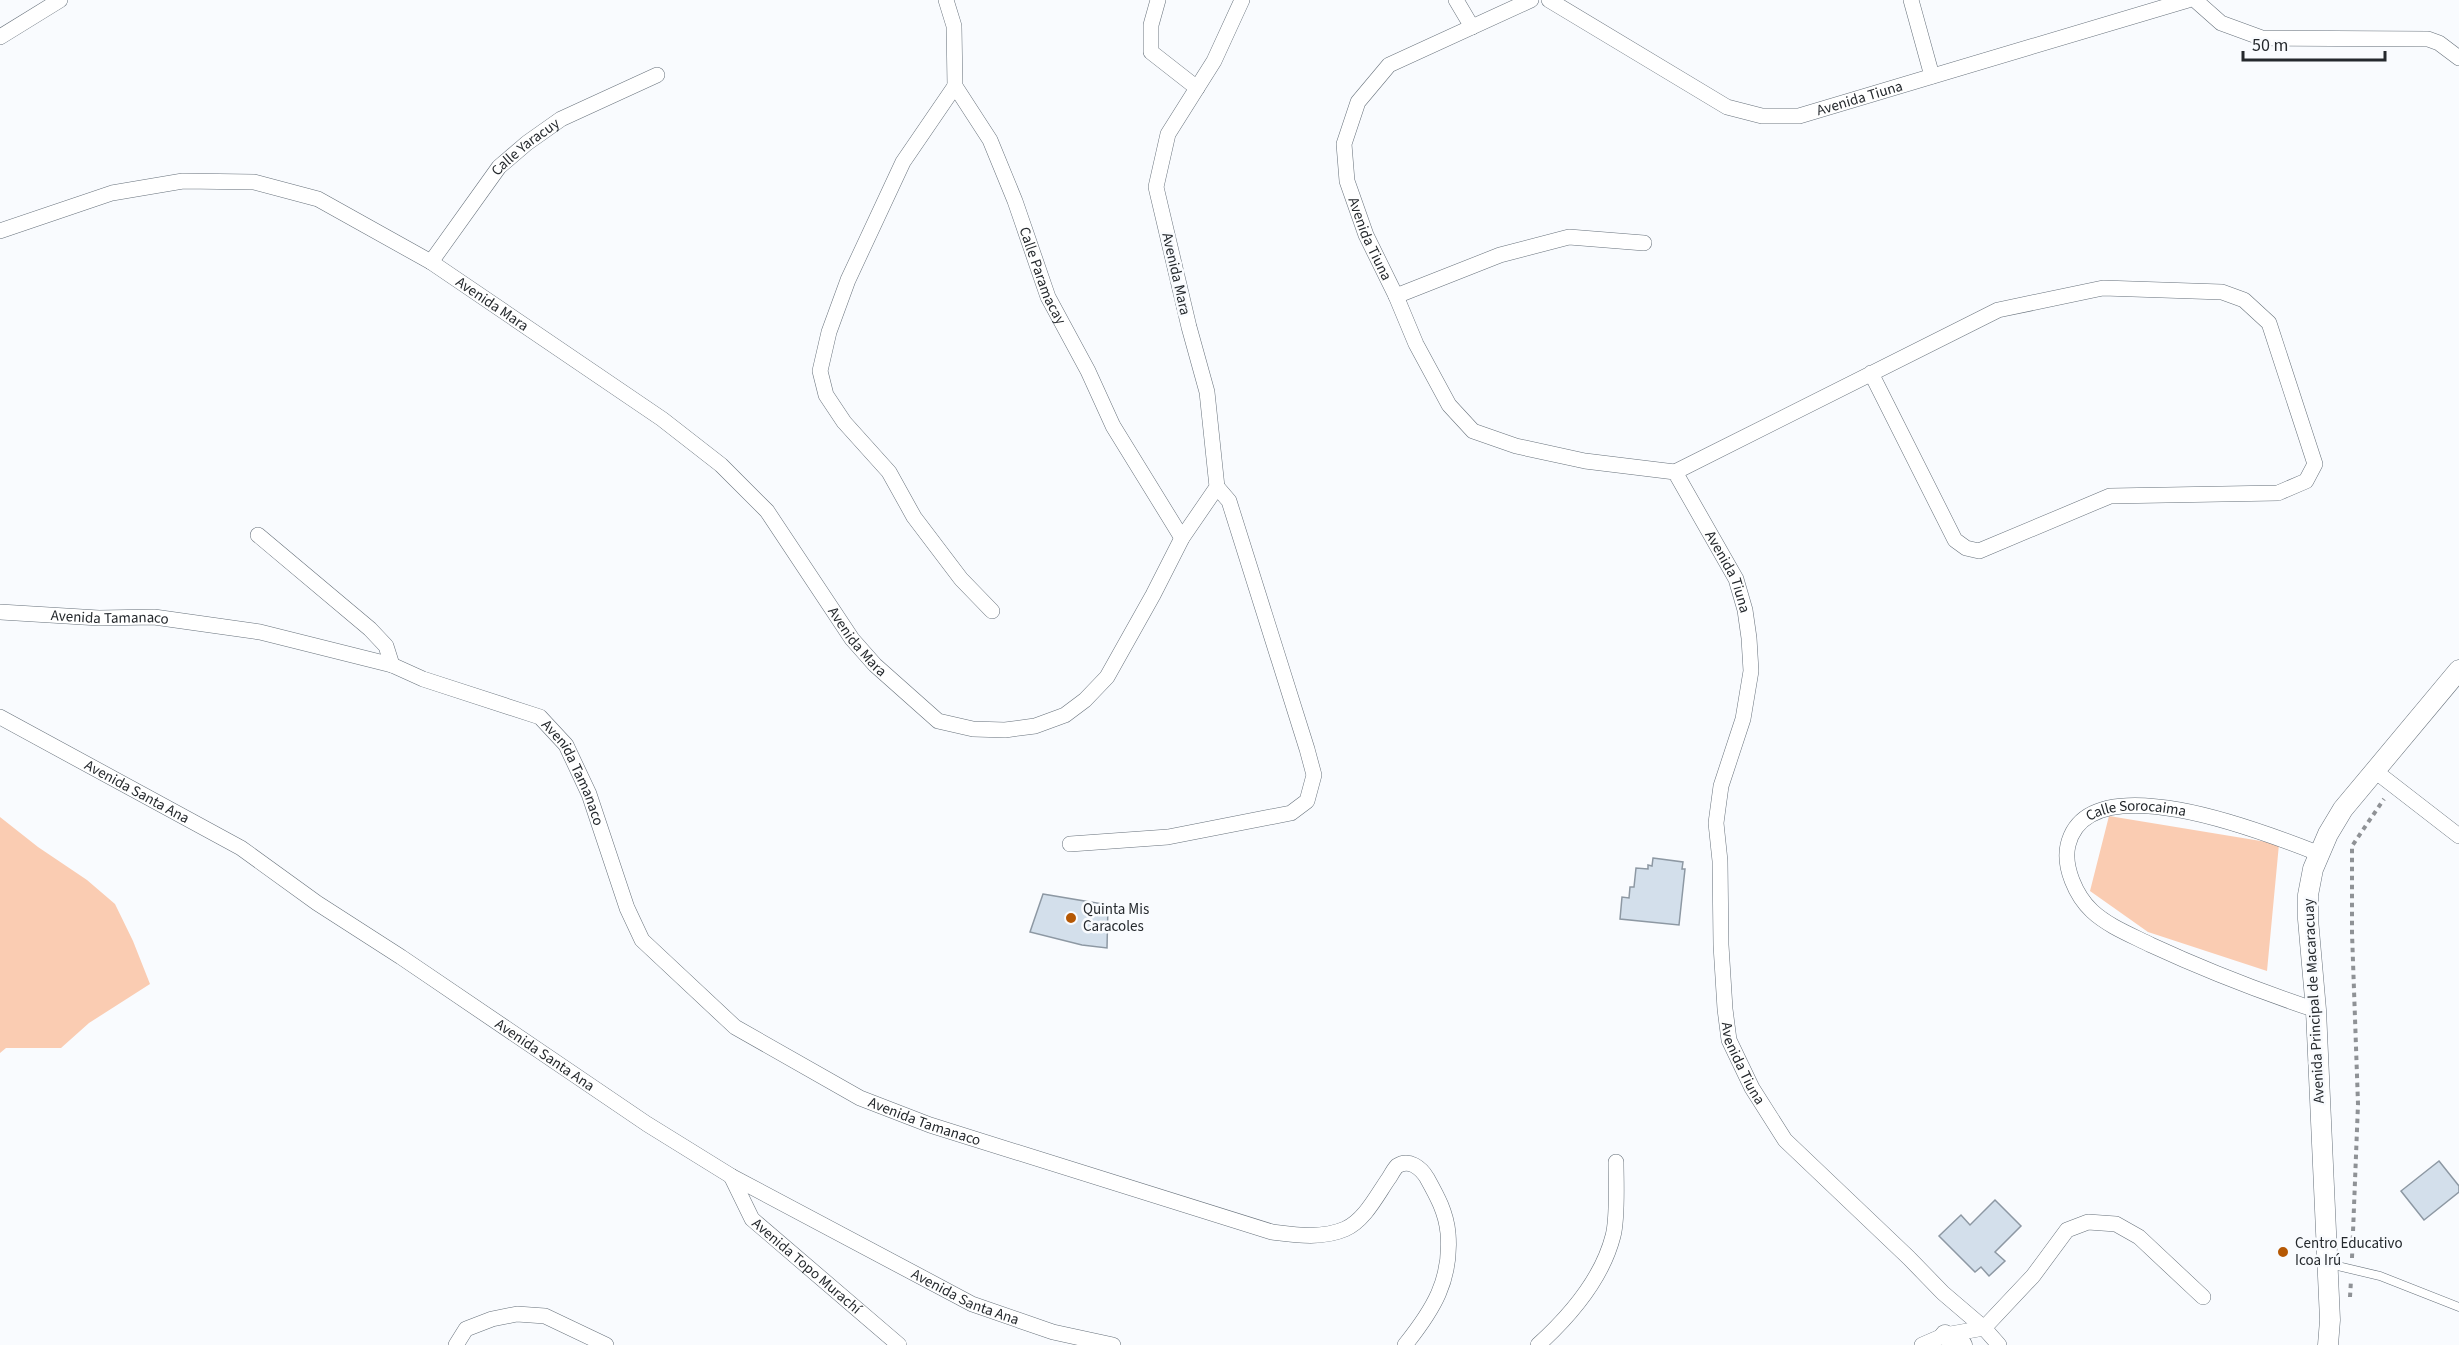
<svg xmlns="http://www.w3.org/2000/svg" width="2459" height="1345" font-family="'Source Sans 3',sans-serif">
<rect width="100%" height="100%" fill="#f9fbfe"/>
<!-- green -->
<path fill="#faccb2" d="M 2109,816 L 2279,844 L 2267,971 L 2148,932 L 2090,891 Z
M 0,817 L 38,847 L 87,880 L 115,904 L 133,941 L 150,984 L 89,1023 L 61,1048 L 6,1048 L 0,1053 Z"/>
<!-- building -->
<path fill="#d3dfeb" stroke="#8d98a3" stroke-width="1.5" d="M 1653,858 L 1683,862 L 1682,869 L 1685,869 L 1679,925 L 1620,919 L 1622,897 L 1629,898 L 1630,887 L 1634,887 L 1636,868 L 1648,869 L 1648,865 L 1652,866 Z
M 1043,894 L 1108,905 L 1107,948 L 1082,945 L 1030,932 Z
M 2439,1161 L 2459,1186 L 2459,1192 L 2424,1220 L 2401,1191 Z
M 1995,1200 L 2021,1226 L 1995,1252 L 2005,1261 L 1989,1276 L 1981,1267 L 1975,1272 L 1939,1236 L 1961,1215 L 1970,1225 Z"/>
<g fill="none" stroke-linecap="round" stroke-linejoin="round">
<!-- service casing -->
<g stroke="#67717b" stroke-width="9">
<path id="service" d="M 2329,1264 L 2380,1276 L 2459,1307"/>
</g>
<!-- minor casing -->
<g stroke="#67717b" stroke-width="16">
<g id="minor">
<path id="s1" d="M 946,0 L 954,26 L 955,86 L 990,140 L 1015,201 L 1048,297 L 1088,371 L 1113,426 L 1182,538"/>
<path d="M 1158,0 L 1151,25 L 1151,52 L 1197,88"/>
<path d="M 1456,0 L 1472,27"/>
<path id="s2" d="M 1531,0 L 1389,65 L 1358,102 L 1344,144 L 1347,181 L 1366,235 L 1396,296 L 1416,344 L 1449,405 L 1473,431 L 1516,446 L 1585,461 L 1675,472 L 1736,579 L 1745,610 L 1749,638 L 1751,671 L 1743,719 L 1721,786 L 1716,823 L 1720,861 L 1721,945 L 1725,1009 L 1729,1040 L 1752,1088 L 1785,1140 L 1909,1258 L 1943,1293 L 1984,1328 L 1999,1345"/>
<path id="s3" d="M 1549,0 L 1727,107 L 1762,116 L 1799,116 L 2188,0"/>
<path d="M 1911,0 L 1932,76"/>
<path d="M 2195,0 L 2221,23 L 2262,38 L 2428,39 L 2439,43 L 2459,58"/>
<path d="M 0,37 L 60,0"/>
<path d="M 955,86 L 903,162 L 848,280 L 829,332 L 820,371 L 826,395 L 844,422 L 889,472 L 914,517 L 961,579 L 992,611"/>
<path id="s4" d="M 0,231 L 112,193 L 183,181 L 254,182 L 318,199 L 431,262 L 662,419 L 721,465 L 767,511 L 852,639 L 875,665 L 938,721 L 973,729 L 1005,730 L 1035,726 L 1065,715 L 1085,700 L 1107,677 L 1153,595 L 1182,538 L 1217,487 L 1207,392 L 1189,327 L 1156,187 L 1168,134 L 1214,61 L 1242,0"/>
<path id="s5" d="M 431,262 L 499,167 L 527,143 L 561,119 L 657,75"/>
<path d="M 1396,296 L 1500,255 L 1569,237 L 1644,243"/>
<path d="M 1675,472 L 1998,310 L 2103,288 L 2222,292 L 2244,300 L 2269,323 L 2315,464 L 2306,481 L 2278,493 L 2110,496 L 1979,551 L 1966,548 L 1955,540 L 1871,373"/>
<path d="M 258,535 L 370,629 L 386,646 L 392,665"/>
<path id="s6" d="M 0,612 L 99,618 L 154,617 L 260,632 L 392,665 L 423,679 L 540,717 L 566,745 L 589,794 L 627,908 L 642,940 L 735,1027 L 860,1098 L 930,1125 L 1272,1232 C 1296,1235 1322,1239 1345,1229 C 1365,1220 1377,1195 1389,1178 C 1391,1175 1394,1169 1397,1166 C 1409,1158 1421,1168 1427,1178 C 1437,1196 1446,1212 1448,1233 C 1452,1280 1433,1310 1405,1345"/>
<path id="s7" d="M 0,717 L 241,848 L 317,903 L 401,957 L 647,1124 L 731,1176 L 972,1304 L 1053,1332 L 1113,1345"/>
<path d="M 2375,771 L 2459,836"/>
<path d="M 1070,844 L 1168,837 L 1291,813 L 1307,801 L 1314,775 L 1307,749 L 1229,501 L 1217,487"/>
<path id="s8" d="M 2316,1010 C 2259,991 2205,970 2151,945 C 2131,935 2108,926 2092,911 C 2076,896 2063,867 2068,845 C 2088,761 2269,834 2320,854"/>
<path id="s9" d="M 731,1176 L 752,1219 L 899,1345"/>
<path d="M 1984,1328 L 2033,1276 L 2067,1230 L 2088,1222 L 2116,1224 L 2139,1237 L 2203,1297"/>
<path d="M 456,1345 L 466,1329 L 492,1319 L 517,1314 L 545,1316 L 606,1345"/>
<path d="M 1538,1345 C 1570,1316 1602,1279 1613,1236 C 1618,1217 1616,1182 1616,1162"/>
<path d="M 1922,1345 L 1945,1335 L 1984,1328"/>
</g>
</g>
<!-- tertiary casing -->
<g stroke="#67717b" stroke-width="21">
<path id="tertiary" d="M 1945,1335 L 1962,1345
M 2328,1345 L 2330,1320 L 2316,1010 L 2308,919 L 2308,895 L 2313,869 L 2328,834 L 2343,809 L 2459,670"/>
</g>
<!-- path -->
<path stroke="#8f9296" stroke-width="4" stroke-dasharray="4.5 4.5" stroke-linecap="butt" d="M 2352,1258 L 2358,1104 L 2352,933 L 2352,846 L 2384,799
M 2350,1297 L 2351,1280"/>
<!-- service -->
<use href="#service" stroke="#fff" stroke-width="8"/>
<!-- minor -->
<use href="#minor" stroke="#fff" stroke-width="15"/>
<!-- tertiary -->
<use href="#tertiary" stroke="#fff" stroke-width="20"/>
</g>
<!-- markers -->
<g fill="#b55804" stroke="#f9fbfe" stroke-width="2">
<circle cx="1071" cy="918" r="6"/>
<circle cx="2283" cy="1252" r="6"/>
</g>
<g text-anchor="middle" dominant-baseline="central" stroke-width="5" stroke-linejoin="round" paint-order="stroke">
<!-- street labels -->
<g font-size="15" fill="#25292d" stroke="#f9fbfe">
<text stroke="none"><textPath href="#s3" startOffset="344">Avenida Tiuna</textPath></text>
<text stroke="none"><textPath href="#s5" startOffset="150">Calle Yaracuy</textPath></text>
<text stroke="none"><textPath href="#s2" startOffset="348">Avenida Tiuna</textPath></text>
<text transform="translate(1176 274) rotate(77)">Avenida Mara</text>
<text stroke="none"><textPath href="#s1" startOffset="297">Calle Paramacay</textPath></text>
<text stroke="none"><textPath href="#s4" startOffset="531">Avenida Mara</textPath></text>
<text stroke="none"><textPath href="#s2" startOffset="888">Avenida Tiuna</textPath></text>
<text stroke="none"><textPath href="#s6" startOffset="110">Avenida Tamanaco</textPath></text>
<text stroke="none"><textPath href="#s4" startOffset="1035">Avenida Mara</textPath></text>
<text stroke="none"><textPath href="#s6" startOffset="620">Avenida Tamanaco</textPath></text>
<text stroke="none"><textPath href="#s7" startOffset="156">Avenida Santa Ana</textPath></text>
<text stroke="none"><textPath href="#s8" startOffset="404">Calle Sorocaima</textPath></text>
<text transform="translate(2314 1001) rotate(-93)">Avenida Principal de Macaracuay</text>
<text stroke="none"><textPath href="#s7" startOffset="642">Avenida Santa Ana</textPath></text>
<text stroke="none"><textPath href="#s2" startOffset="1392">Avenida Tiuna</textPath></text>
<text stroke="none"><textPath href="#s6" startOffset="1142">Avenida Tamanaco</textPath></text>
<text stroke="none"><textPath href="#s9" startOffset="120">Avenida Topo Murachí</textPath></text>
<text stroke="none"><textPath href="#s7" startOffset="1128">Avenida Santa Ana</textPath></text>
</g>
<!-- poi labels -->
<g font-size="15" fill="#25292d" stroke="#f9fbfe" text-anchor="start">
<text x="1083" y="909">Quinta Mis<tspan x="1083" dy="17">Caracoles</tspan></text>
<text x="2295" y="1243">Centro Educativo<tspan x="2295" dy="17">Icoa Irú</tspan></text>
</g>
</g>
<!-- scale -->
<path d="M2243 51v9h142v-9" fill="none" stroke="#25292d" stroke-width="3"/>
<text x="2252" y="51" font-size="18" fill="#25292d" stroke="#f9fbfe" stroke-width="4.5" paint-order="stroke">50 m</text>
</svg>
